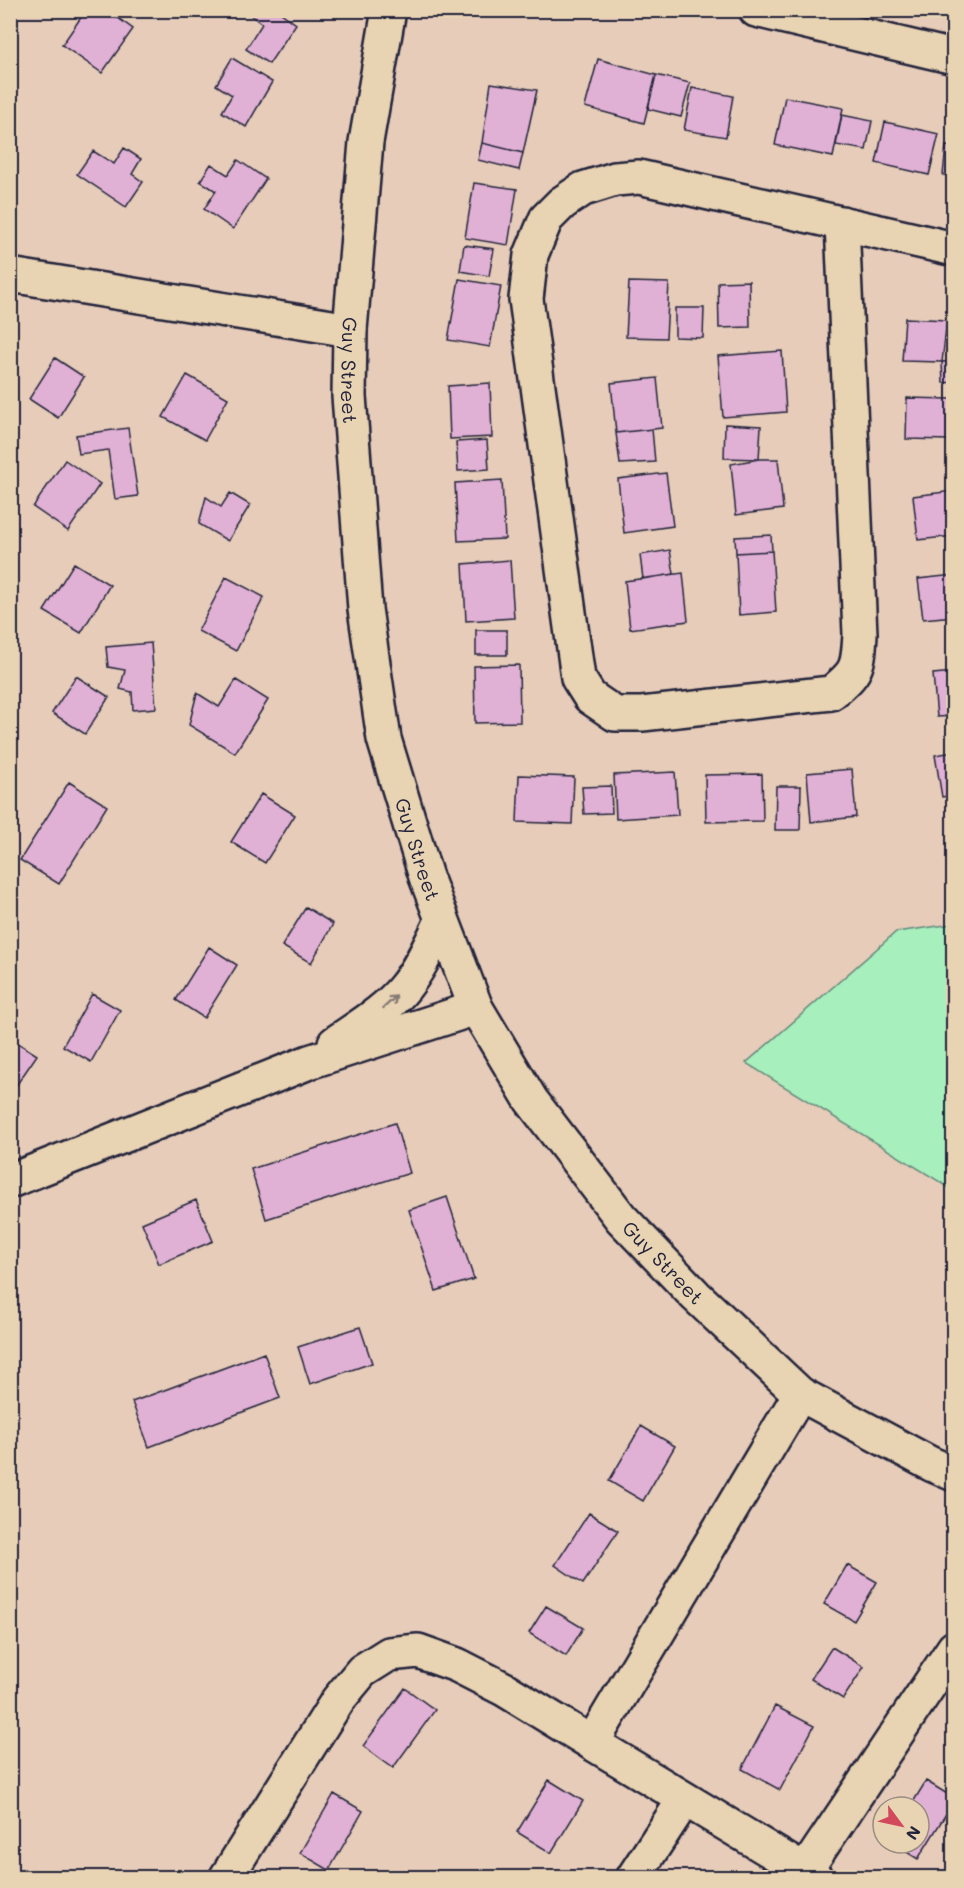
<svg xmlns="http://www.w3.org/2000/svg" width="964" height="1888" font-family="Mali,sans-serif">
<rect width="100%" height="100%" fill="#e6ccb9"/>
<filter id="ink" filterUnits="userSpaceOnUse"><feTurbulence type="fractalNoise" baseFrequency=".0167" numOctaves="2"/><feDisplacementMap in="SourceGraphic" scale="12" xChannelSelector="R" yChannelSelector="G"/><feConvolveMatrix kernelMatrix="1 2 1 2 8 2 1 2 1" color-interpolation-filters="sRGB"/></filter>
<g filter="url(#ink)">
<!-- green -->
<path fill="#a7efbc" stroke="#64887c" stroke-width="1.5" d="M 953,924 L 954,924 L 953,1190 L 746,1063 L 896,932 Z"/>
<!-- building -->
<path fill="#e0b1d4" stroke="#22223b" stroke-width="1.5" d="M 86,10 L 107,10 L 133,29 L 102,73 L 62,45 Z
M 244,10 L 277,10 L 296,24 L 269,64 L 246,49 L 262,24 Z
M 232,58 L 272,82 L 246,127 L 222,112 L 232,95 L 216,85 Z
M 598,59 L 656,75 L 644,123 L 585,107 Z
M 656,75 L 690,83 L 681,117 L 648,109 Z
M 491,83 L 537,90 L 523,153 L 482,143 Z
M 692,88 L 733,96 L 726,137 L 684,130 Z
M 785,97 L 843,108 L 833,157 L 775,145 Z
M 842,115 L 872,121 L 866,150 L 836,145 Z
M 885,122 L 939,134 L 929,175 L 876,163 Z
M 482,143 L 523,153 L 519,170 L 478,160 Z
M 946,146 L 954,147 L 954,176 L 943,175 Z
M 124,148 L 141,159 L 132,174 L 143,182 L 126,207 L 77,174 L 93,151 L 114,164 Z
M 238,160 L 266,179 L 233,229 L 204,209 L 216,191 L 200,181 L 211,164 L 228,175 Z
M 474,183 L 517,189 L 508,245 L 465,238 Z
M 464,245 L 494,249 L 489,276 L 460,271 Z
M 459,279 L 501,286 L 490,347 L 448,340 Z
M 749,281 L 750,327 L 719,328 L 718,282 Z
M 629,282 L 669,283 L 666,338 L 626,337 Z
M 675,308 L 704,308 L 703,338 L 675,337 Z
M 905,318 L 947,320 L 942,362 L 902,361 Z
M 782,351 L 786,412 L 723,417 L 718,356 Z
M 55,358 L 84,377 L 58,418 L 29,399 Z
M 954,361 L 954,382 L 943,383 L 942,362 Z
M 187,375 L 228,398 L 205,440 L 163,417 Z
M 657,378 L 662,428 L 616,433 L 611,383 Z
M 490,383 L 492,437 L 450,439 L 448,386 Z
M 907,398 L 951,399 L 950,440 L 906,439 Z
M 725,424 L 761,426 L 759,459 L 724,458 Z
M 128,428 L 138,496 L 115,499 L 108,450 L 79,454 L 76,435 Z
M 652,429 L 655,462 L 620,464 L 616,433 Z
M 487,440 L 489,469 L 458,471 L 456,442 Z
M 759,459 L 778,459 L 783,509 L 736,515 L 731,464 Z
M 65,460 L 100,484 L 68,531 L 33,507 Z
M 666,473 L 673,526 L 624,533 L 618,479 Z
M 502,480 L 505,539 L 458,541 L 455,483 Z
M 953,491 L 954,536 L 918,540 L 913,496 Z
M 230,493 L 250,505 L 228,541 L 199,524 L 206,497 L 221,507 Z
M 771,535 L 772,551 L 736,553 L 735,537 Z
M 670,550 L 674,574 L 643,579 L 640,555 Z
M 772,551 L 776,612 L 739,615 L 736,553 Z
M 510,560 L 514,618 L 466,621 L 463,564 Z
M 74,563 L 110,585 L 81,633 L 44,611 Z
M 683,573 L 688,621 L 630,629 L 625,581 Z
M 954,575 L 954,616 L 923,619 L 918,579 Z
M 226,577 L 264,597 L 236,651 L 198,631 Z
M 476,630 L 507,630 L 507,655 L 476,655 Z
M 151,643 L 156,708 L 133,710 L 132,692 L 120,689 L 125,670 L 108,667 L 106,647 Z
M 519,665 L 520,722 L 475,723 L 474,666 Z
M 954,672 L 954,716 L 937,717 L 933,674 Z
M 76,676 L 109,697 L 85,734 L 52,713 Z
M 236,680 L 268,700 L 235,753 L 189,725 L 197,693 L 219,707 Z
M 954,752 L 954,795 L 942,797 L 935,755 Z
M 852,769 L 856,817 L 811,822 L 807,773 Z
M 675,772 L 678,815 L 616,819 L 614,775 Z
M 762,774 L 763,821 L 706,822 L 705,775 Z
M 519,775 L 574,777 L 572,824 L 517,822 Z
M 69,782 L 107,806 L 59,884 L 20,860 Z
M 611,786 L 612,813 L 584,814 L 582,787 Z
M 776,786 L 801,786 L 800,830 L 775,830 Z
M 261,794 L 295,815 L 265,863 L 231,842 Z
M 306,907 L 333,924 L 311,963 L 282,946 Z
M 209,947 L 237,965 L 204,1018 L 176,1000 Z
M 92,994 L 120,1010 L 91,1062 L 63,1046 Z
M 10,1038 L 37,1055 L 11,1093 L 10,1092 Z
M 395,1123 L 410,1173 L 266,1219 L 251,1169 Z
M 447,1197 L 474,1279 L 436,1291 L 409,1210 Z
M 196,1200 L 213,1241 L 159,1264 L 142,1223 Z
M 360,1327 L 372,1363 L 310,1384 L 298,1347 Z
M 264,1353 L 280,1398 L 149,1447 L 132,1402 Z
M 641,1426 L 675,1446 L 643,1501 L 609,1481 Z
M 589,1513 L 618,1531 L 583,1584 L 555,1565 Z
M 847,1565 L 877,1582 L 854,1621 L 824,1604 Z
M 546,1606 L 583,1628 L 566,1656 L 529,1633 Z
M 832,1647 L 864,1667 L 843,1699 L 811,1679 Z
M 405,1688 L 435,1710 L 393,1768 L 363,1746 Z
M 775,1706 L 814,1726 L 780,1790 L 742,1769 Z
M 549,1780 L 583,1801 L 551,1853 L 517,1832 Z
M 926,1781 L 954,1798 L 954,1801 L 918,1859 L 892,1843 L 919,1843 L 919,1807 L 910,1807 Z
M 334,1794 L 363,1811 L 329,1870 L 300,1853 Z"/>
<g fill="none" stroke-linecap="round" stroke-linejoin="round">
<!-- minor casing -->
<g stroke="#22223b" stroke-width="38">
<g id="minor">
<path id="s1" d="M 389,10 L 366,142 L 350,330 L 349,396 L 365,609 L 384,739 L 426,877 L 476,1008 L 531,1100 L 621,1218 L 696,1296 L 800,1394 L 931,1464 L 954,1474"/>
<path d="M 756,10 L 954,57"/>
<path d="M 842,223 L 860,634 C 858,667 858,672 831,693 L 642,714 L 615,714 L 590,697 L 578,678 L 526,299 L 531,255 L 546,219 L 562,203 L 583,189 L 615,179 L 639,177 L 954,249"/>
<path d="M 10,275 L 350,330"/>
<path d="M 335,1043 C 358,1027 387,1010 405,987 C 421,967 431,943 442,921"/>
<path d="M 10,1181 L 309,1062 L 476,1008"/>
<path d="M 800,1394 L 592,1743 L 816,1878"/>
<path d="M 805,1871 L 954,1648"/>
<path d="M 226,1878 L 338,1700 L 362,1671 L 389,1654 L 418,1651 L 457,1665 L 504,1689 L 592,1743"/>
<path d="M 633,1878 L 684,1800"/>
</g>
</g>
<!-- minor -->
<use href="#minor" stroke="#e8d3b2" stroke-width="33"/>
</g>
<!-- one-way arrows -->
<defs><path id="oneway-shaft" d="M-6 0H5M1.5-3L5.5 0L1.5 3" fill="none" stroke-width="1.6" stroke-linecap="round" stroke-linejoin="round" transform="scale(1.5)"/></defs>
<use stroke="#857a76" href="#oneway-shaft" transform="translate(390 1002) rotate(-42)"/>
</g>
<g text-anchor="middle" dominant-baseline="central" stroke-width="5" stroke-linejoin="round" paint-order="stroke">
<!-- street labels -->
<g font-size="20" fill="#22223b" stroke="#e8d3b2">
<text stroke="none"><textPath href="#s1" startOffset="363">Guy Street</textPath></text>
<text stroke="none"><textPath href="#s1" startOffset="849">Guy Street</textPath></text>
<text stroke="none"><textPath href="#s1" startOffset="1335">Guy Street</textPath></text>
</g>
</g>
<!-- margin -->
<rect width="964" height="1888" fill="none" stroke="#e8d3b2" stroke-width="36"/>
<rect x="18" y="18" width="928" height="1852" fill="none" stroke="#22223b" stroke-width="2" filter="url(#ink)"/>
<!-- north arrow -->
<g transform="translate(901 1825) rotate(123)"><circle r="28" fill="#e8d3b2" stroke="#998c82" stroke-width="1.5"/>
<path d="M0-4.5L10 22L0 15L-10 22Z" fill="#d1495b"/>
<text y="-9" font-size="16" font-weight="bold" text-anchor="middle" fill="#22223b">N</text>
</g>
</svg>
